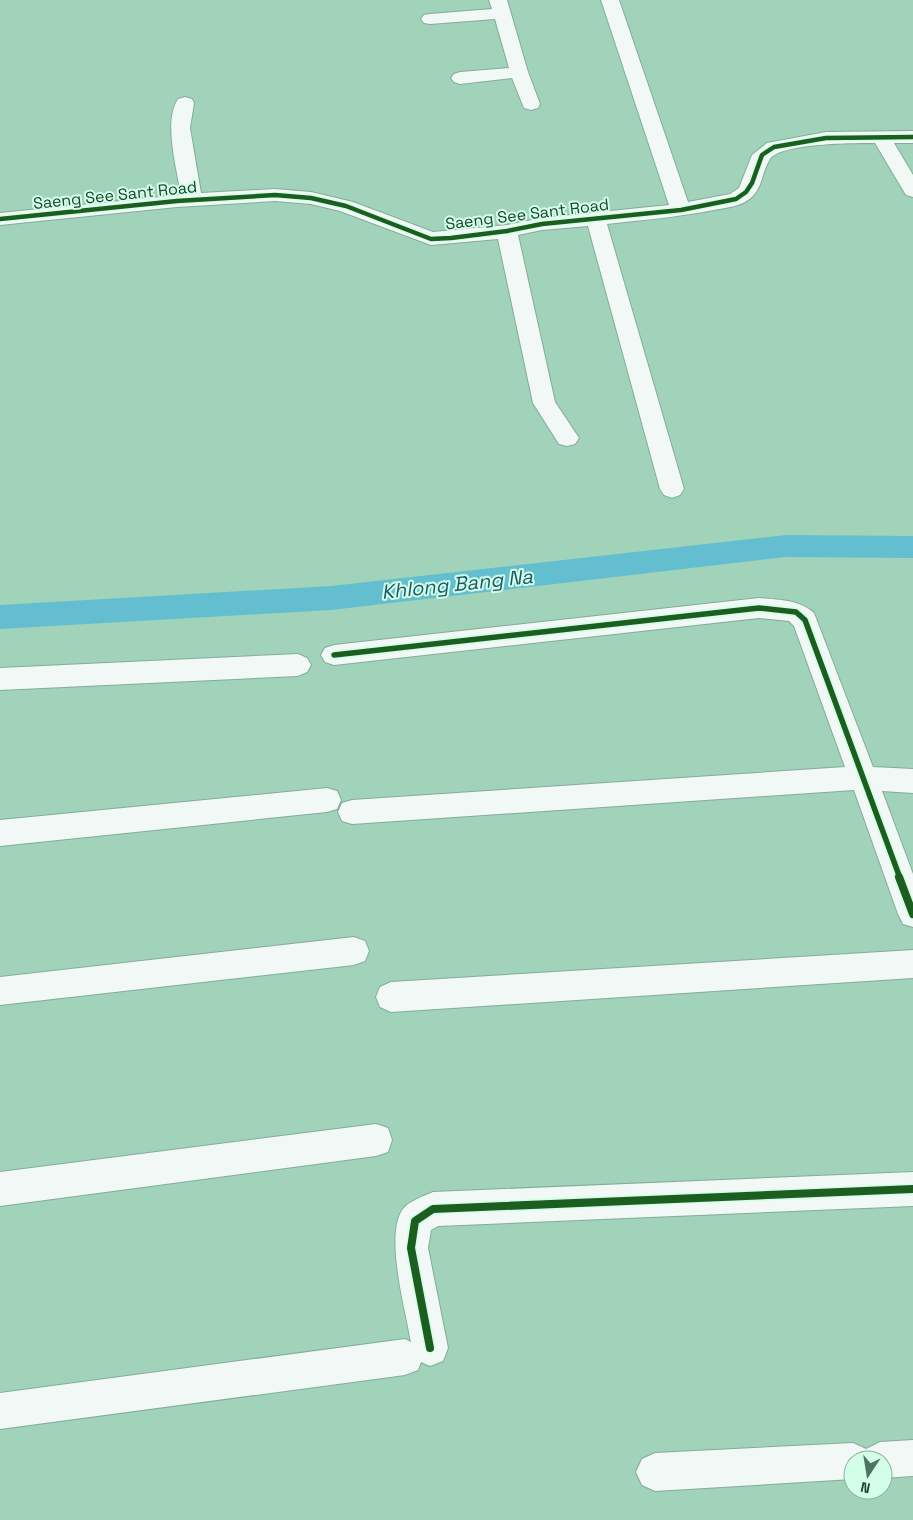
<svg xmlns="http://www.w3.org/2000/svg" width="913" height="1520" font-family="'Space Grotesk',sans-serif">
<rect width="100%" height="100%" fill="#a1d3ba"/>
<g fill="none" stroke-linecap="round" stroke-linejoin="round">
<!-- canal -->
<path fill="#63bfcf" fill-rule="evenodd" d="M 786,535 L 913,536 L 913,558 L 786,557 L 331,610 L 0,629 L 0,605 L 331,586 Z"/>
<!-- minor casing -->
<g stroke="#84ac99" stroke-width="2">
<path id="minor" d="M 489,0 L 507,0 L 528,72 L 540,104 L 538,108 L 531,110 L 524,108 L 512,78 L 460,84 L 454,82 L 451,78 L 454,74 L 460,72 L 509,68 L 495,19 L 430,24 L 424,23 L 421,19 L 424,15 L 430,14 L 492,9 Z
M 601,0 L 619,0 L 688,202 L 730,194 L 739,188 L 752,155 L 767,143 L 826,132 L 913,131 L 913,143 L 894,143 L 913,175 L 913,197 L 906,195 L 875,143 C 855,143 781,143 770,159 C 760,174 764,193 743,203 C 735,207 723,208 714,210 C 678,217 643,220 607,224 L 684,489 L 680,495 L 672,498 L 664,495 L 660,489 L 588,226 L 542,230 L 518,235 L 555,402 L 579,438 L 575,444 L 567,446 L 559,444 L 533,403 L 498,239 L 431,245 L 340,211 L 311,204 L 275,201 L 177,207 L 0,225 L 0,213 L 181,195 C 177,169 163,122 178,99 L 185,97 L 192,99 L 194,103 L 190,128 L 201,193 L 275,189 L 311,192 L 353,202 L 433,232 L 507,225 L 542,218 L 669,205 Z
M 759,598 C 779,600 798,599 814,613 L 873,767 L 913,769 L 913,793 L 882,791 L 913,874 L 913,927 L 903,924 L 898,914 L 854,790 L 352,824 L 342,821 L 338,812 L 342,803 L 352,800 L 845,767 L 794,626 L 789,621 L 759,618 L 334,665 L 325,662 L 321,655 L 325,648 L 334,645 Z
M 298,654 L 307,658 L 311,665 L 307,672 L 298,676 L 0,690 L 0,668 Z
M 327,788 L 337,791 L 341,800 L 337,809 L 327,812 L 0,846 L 0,820 Z
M 354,937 L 365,941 L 369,951 L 365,961 L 354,965 L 0,1005 L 0,977 Z
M 913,950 L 913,978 L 391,1012 L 380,1007 L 376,997 L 380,987 L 391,982 Z
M 376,1124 L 388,1128 L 392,1140 L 388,1152 L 376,1156 L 0,1206 L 0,1172 Z
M 913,1172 L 913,1206 L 438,1226 L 431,1230 L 428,1248 L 448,1348 L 443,1361 L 430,1366 L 421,1362 L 418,1370 L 405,1375 L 0,1429 L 0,1393 L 405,1339 L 411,1342 C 406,1312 384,1234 403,1209 C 409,1201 424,1196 433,1192 Z
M 913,1440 L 913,1476 L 883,1478 L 883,1460 L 853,1460 L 853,1479 L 655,1491 L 642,1485 L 636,1472 L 642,1459 L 655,1453 L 853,1443 L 866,1449 L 880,1442 Z"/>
</g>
<!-- minor -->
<use href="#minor" fill="#f1f8f5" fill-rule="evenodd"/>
<!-- cycleway-far2 casing -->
<g stroke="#d3fee7" stroke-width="7">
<path id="cycleway-far2" d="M 0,219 L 177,201 L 275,195 L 311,198 L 346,206 L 431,239 L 451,238 L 507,231 L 542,224 L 681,210 L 736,199 L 746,192 L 752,183 L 762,155 L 774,147 L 826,138 L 913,137"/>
</g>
<!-- cycleway-far1 casing -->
<g stroke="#d3fee7" stroke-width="9">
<path id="cycleway-far1" d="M 334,655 L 759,608 L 796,612 L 805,620 L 900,878"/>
</g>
<!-- cycleway casing -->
<g stroke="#d3fee7" stroke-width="11">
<path id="cycleway" d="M 899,877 L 913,914
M 430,1348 L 411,1248 L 415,1221 L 433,1209 L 913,1189"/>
</g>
<!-- cycleway-far2 -->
<use href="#cycleway-far2" stroke="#1b5e20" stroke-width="4.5"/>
<!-- cycleway-far1 -->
<use href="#cycleway-far1" stroke="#1b5e20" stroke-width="5.5"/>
<!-- cycleway -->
<use href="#cycleway" stroke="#1b5e20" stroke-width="8"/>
</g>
<g text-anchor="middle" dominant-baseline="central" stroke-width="4" stroke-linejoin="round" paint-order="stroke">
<!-- far-street labels -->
<g font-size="16" fill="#1b4230" stroke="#d3fee7">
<text transform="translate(115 195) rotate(-6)">Saeng See Sant Road</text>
<text transform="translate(527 214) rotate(-7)">Saeng See Sant Road</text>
</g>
<!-- water labels -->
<g font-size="20" font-style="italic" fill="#1d596b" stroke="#d3fee7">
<text transform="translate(457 584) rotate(-6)">Khlong Bang Na</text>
</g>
</g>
<!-- north arrow -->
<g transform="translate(868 1475) rotate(192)"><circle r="24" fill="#d3fee7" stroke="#89b39e"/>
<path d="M0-4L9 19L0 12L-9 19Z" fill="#4a7560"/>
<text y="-8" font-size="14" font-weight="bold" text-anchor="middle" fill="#1b4230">N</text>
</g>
</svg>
